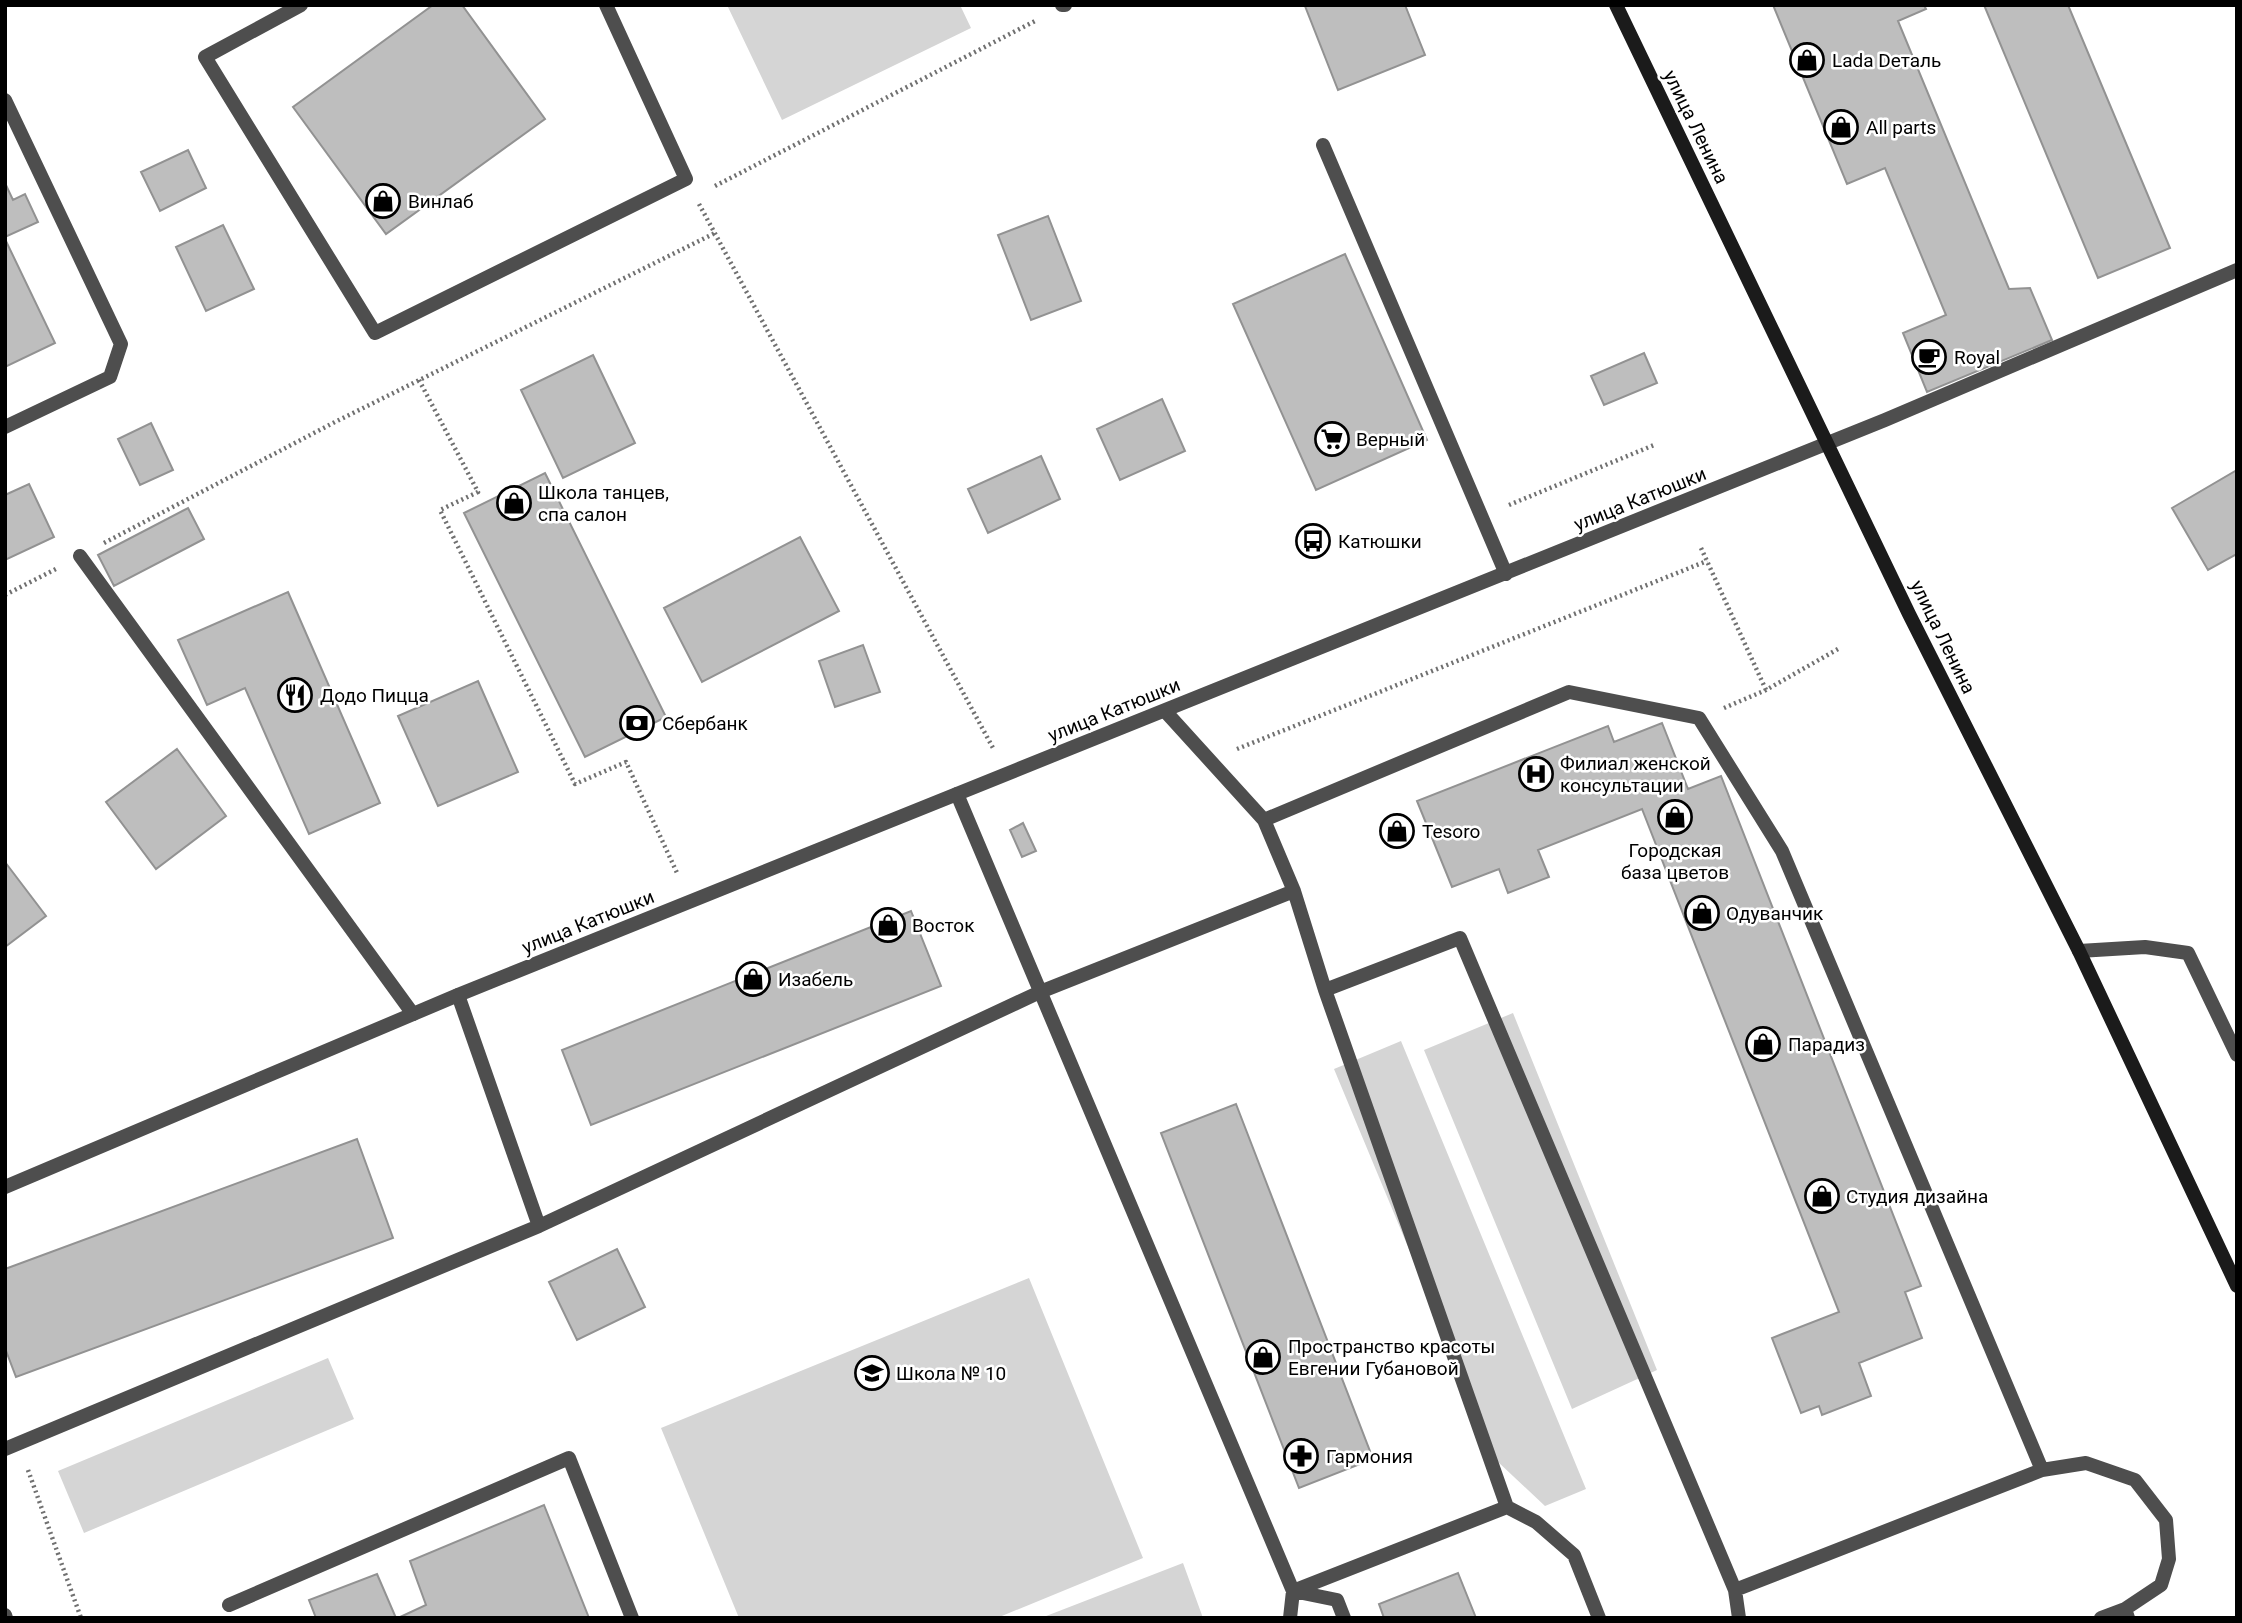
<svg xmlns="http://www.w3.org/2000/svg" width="2242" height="1623" font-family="Roboto,sans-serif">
<rect width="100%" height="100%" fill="#fff"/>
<!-- green -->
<path fill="#d5d5d5" d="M 727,5 L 960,5 L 971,28 L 782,120 Z
M 1513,1013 L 1657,1370 L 1572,1409 L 1424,1050 Z
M 1401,1041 L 1586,1489 L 1545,1506 L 1497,1461 L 1334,1069 Z
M 1029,1278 L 1143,1558 L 997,1618 L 739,1618 L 661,1428 Z
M 328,1358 L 354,1419 L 84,1533 L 58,1471 Z
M 1183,1563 L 1203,1618 L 1041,1618 Z"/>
<!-- building -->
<path fill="#bebebe" stroke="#929292" stroke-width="2" d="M 433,5 L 462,5 L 545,119 L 386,234 L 293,107 Z
M 1405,5 L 1425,55 L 1338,90 L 1305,6 Z
M 1773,5 L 1924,5 L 1926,9 L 1898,21 L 2009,289 L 2030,288 L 2052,340 L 1927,392 L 1903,333 L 1946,315 L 1885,168 L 1847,184 Z
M 1984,5 L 2068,5 L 2170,248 L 2098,278 Z
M 188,150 L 206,188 L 160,211 L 141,172 Z
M 5,183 L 13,200 L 25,194 L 38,222 L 5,237 Z
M 1048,216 L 1081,301 L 1031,320 L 998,235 Z
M 223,225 L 254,289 L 206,311 L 176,247 Z
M 5,239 L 55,343 L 5,367 Z
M 1345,254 L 1427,440 L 1316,490 L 1233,304 Z
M 1644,353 L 1657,383 L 1604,405 L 1591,376 Z
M 593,355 L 635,443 L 563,478 L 521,390 Z
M 1162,399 L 1185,451 L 1120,480 L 1097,429 Z
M 151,423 L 173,470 L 140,485 L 118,439 Z
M 1041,456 L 1060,499 L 988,533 L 968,489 Z
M 2237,470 L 2237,554 L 2208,570 L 2172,508 Z
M 545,473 L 666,717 L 585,757 L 464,513 Z
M 29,484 L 54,537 L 5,560 L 5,495 Z
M 188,508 L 204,539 L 114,586 L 98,555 Z
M 800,537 L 839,611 L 702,682 L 664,608 Z
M 288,592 L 380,803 L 309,834 L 245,688 L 207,705 L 178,640 Z
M 863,645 L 880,692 L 835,707 L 819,661 Z
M 478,681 L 518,772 L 438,806 L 398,716 Z
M 1662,723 L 1688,789 L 1721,776 L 1921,1286 L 1905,1292 L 1922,1338 L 1859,1363 L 1871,1396 L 1822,1415 L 1819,1406 L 1801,1413 L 1772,1338 L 1839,1312 L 1642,809 L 1538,850 L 1549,877 L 1508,893 L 1499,869 L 1452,887 L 1417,801 L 1608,726 L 1614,742 Z
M 177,749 L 226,816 L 156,869 L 106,802 Z
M 1023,823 L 1036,851 L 1022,857 L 1010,830 Z
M 5,862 L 46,916 L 5,947 Z
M 911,911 L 941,986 L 591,1125 L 562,1050 Z
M 1236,1104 L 1373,1459 L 1299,1488 L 1161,1133 Z
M 357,1139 L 393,1238 L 16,1377 L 5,1348 L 5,1269 Z
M 617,1249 L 645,1307 L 577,1340 L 549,1282 Z
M 544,1505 L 589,1618 L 398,1618 L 426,1605 L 410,1561 Z
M 1458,1573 L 1476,1618 L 1384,1618 L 1379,1604 Z
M 377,1574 L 396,1618 L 316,1618 L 309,1600 Z"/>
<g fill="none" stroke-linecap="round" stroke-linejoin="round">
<!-- path -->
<path stroke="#707070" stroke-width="4.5" stroke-dasharray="2 3.5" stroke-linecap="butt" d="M 715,186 L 1037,20
M 699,204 L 993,748
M 419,380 L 478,492 L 440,510 L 575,784 L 626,762 L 678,875
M 1509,505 L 1654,445
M 104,543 L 335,422 L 715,233
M 1701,548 L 1766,690
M 5,595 L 56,569
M 1724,708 L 1766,690 L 1838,649
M 1237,749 L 1707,561
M 28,1470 L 81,1618"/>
<!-- service -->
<path stroke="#4e4e4e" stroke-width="14" d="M 301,5 L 205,57 L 375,333 L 686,179 L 606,5
M 1062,5 L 1065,5
M 5,100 L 121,344 L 110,377 L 5,427
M 1323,145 L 1506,574
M 80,556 L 413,1014
M 1165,711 L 1264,820 L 1294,891 L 1325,990 L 1507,1507 L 1536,1522 L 1574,1555 L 1599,1618
M 957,794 L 1293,1591 L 1337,1600 L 1344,1618
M 1264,820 L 1569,692 L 1699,718 L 1782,851 L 2042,1470 L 1735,1590
M 2079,951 L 2145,947 L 2188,953 L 2237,1055
M 1325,990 L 1460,938 L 1735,1590 L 1739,1618
M 458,995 L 539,1226
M 5,1449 L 539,1226 L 1040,992 L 1294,891
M 2042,1470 L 2086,1463 L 2135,1480 L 2166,1520 L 2169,1559 L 2161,1585 L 2125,1609
M 229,1605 L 569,1458 L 632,1618
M 5,1615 L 6,1618
M 1290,1618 L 1293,1591 L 1507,1507
M 2101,1618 L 2125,1609 L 2128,1618"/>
<!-- minor -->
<path stroke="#4e4e4e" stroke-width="14" d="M 5,1187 L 458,995 L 1885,420 L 2237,270"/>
<!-- secondary -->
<path stroke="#1b1b1b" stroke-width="14" d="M 1616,5 L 1909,614 L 2079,951 L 2237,1286"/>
</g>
<!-- icons -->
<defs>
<g id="shop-ring" transform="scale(1.75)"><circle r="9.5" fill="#fff" stroke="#000" stroke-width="1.5"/><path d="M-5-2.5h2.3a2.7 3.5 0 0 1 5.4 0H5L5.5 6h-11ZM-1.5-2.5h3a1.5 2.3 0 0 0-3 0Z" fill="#000"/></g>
<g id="cafe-ring" transform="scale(1.75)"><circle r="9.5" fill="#fff" stroke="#000" stroke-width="1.5"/><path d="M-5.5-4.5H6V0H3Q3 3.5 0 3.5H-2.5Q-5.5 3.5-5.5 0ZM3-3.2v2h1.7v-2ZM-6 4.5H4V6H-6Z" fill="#000"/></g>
<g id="supermarket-ring" transform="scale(1.75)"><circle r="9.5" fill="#fff" stroke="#000" stroke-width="1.5"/><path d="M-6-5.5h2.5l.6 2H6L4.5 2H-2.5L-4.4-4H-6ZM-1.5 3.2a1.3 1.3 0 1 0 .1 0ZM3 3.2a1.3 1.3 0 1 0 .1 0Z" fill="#000"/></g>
<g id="bus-ring" transform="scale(1.75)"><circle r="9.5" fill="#fff" stroke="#000" stroke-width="1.5"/><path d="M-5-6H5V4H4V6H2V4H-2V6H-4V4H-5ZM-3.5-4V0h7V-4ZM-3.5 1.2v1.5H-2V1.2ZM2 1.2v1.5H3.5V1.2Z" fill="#000"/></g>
<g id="restaurant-ring" transform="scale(1.75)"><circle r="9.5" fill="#fff" stroke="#000" stroke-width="1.5"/><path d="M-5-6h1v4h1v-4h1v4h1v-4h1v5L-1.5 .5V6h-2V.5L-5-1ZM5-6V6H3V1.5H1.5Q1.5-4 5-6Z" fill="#000"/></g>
<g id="bank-ring" transform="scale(1.75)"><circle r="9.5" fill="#fff" stroke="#000" stroke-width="1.5"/><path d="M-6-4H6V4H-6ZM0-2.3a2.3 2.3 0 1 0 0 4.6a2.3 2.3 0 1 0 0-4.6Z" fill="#000"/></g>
<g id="hospital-ring" transform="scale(1.75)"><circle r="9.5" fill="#fff" stroke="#000" stroke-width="1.5"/><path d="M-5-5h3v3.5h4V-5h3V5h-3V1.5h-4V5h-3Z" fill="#000"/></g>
<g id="school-ring" transform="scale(1.75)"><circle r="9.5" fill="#fff" stroke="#000" stroke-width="1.5"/><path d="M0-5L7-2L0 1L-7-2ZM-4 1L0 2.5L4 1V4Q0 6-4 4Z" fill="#000"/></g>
<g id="pharmacy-ring" transform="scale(1.75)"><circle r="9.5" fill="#fff" stroke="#000" stroke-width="1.5"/><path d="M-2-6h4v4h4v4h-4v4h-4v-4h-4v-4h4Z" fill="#000"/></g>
</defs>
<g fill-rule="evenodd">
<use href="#shop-ring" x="1807" y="60"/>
<use href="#shop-ring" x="1841" y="127"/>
<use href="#shop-ring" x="383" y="201"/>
<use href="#cafe-ring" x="1929" y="357"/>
<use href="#supermarket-ring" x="1332" y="439"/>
<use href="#shop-ring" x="514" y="503"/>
<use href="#bus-ring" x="1313" y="541"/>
<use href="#restaurant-ring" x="295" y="695"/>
<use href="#bank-ring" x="637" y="723"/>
<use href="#hospital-ring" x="1536" y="774"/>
<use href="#shop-ring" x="1675" y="817"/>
<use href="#shop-ring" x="1397" y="831"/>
<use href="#shop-ring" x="1702" y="913"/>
<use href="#shop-ring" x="888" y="925"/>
<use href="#shop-ring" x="753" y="979"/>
<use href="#shop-ring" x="1763" y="1044"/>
<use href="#shop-ring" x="1822" y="1196"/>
<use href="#shop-ring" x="1263" y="1357"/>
<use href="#school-ring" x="872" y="1373"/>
<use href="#pharmacy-ring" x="1301" y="1456"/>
</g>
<g text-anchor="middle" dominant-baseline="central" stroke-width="5" stroke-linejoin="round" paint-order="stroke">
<!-- poi labels -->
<g font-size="19" fill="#000" stroke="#fff" text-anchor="start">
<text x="1832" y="60">Lada Dеталь</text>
<text x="1866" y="127">All parts</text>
<text x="408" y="201">Винлаб</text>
<text x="1954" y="357">Royal</text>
<text x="1356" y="439">Верный</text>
<text x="538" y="492">Школа танцев,<tspan x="538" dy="22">спа салон</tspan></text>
<text x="1338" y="541">Катюшки</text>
<text x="320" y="695">Додо Пицца</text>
<text x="662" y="723">Сбербанк</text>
<text x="1560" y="763">Филиал женской<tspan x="1560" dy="22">консультации</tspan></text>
<text x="1422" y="831">Tesoro</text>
<text x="1675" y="850" text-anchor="middle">Городская<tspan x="1675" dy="22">база цветов</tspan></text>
<text x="1726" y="913">Одуванчик</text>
<text x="912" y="925">Восток</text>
<text x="778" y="979">Изабель</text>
<text x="1788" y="1044">Парадиз</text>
<text x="1846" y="1196">Студия дизайна</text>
<text x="1288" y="1346">Пространство красоты<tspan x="1288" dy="22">Евгении Губановой</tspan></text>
<text x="896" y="1373">Школа № 10</text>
<text x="1326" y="1456">Гармония</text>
</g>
<!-- street labels -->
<g font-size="19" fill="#000" stroke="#fff">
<text transform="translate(1696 127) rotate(64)">улица Ленина</text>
<text transform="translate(1640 499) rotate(-22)">улица Катюшки</text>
<text transform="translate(1943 637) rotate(64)">улица Ленина</text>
<text transform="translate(1114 710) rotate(-22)">улица Катюшки</text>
<text transform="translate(588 922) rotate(-22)">улица Катюшки</text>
</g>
</g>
<!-- border -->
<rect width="2242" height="1623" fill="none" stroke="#000000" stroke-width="14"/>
</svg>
